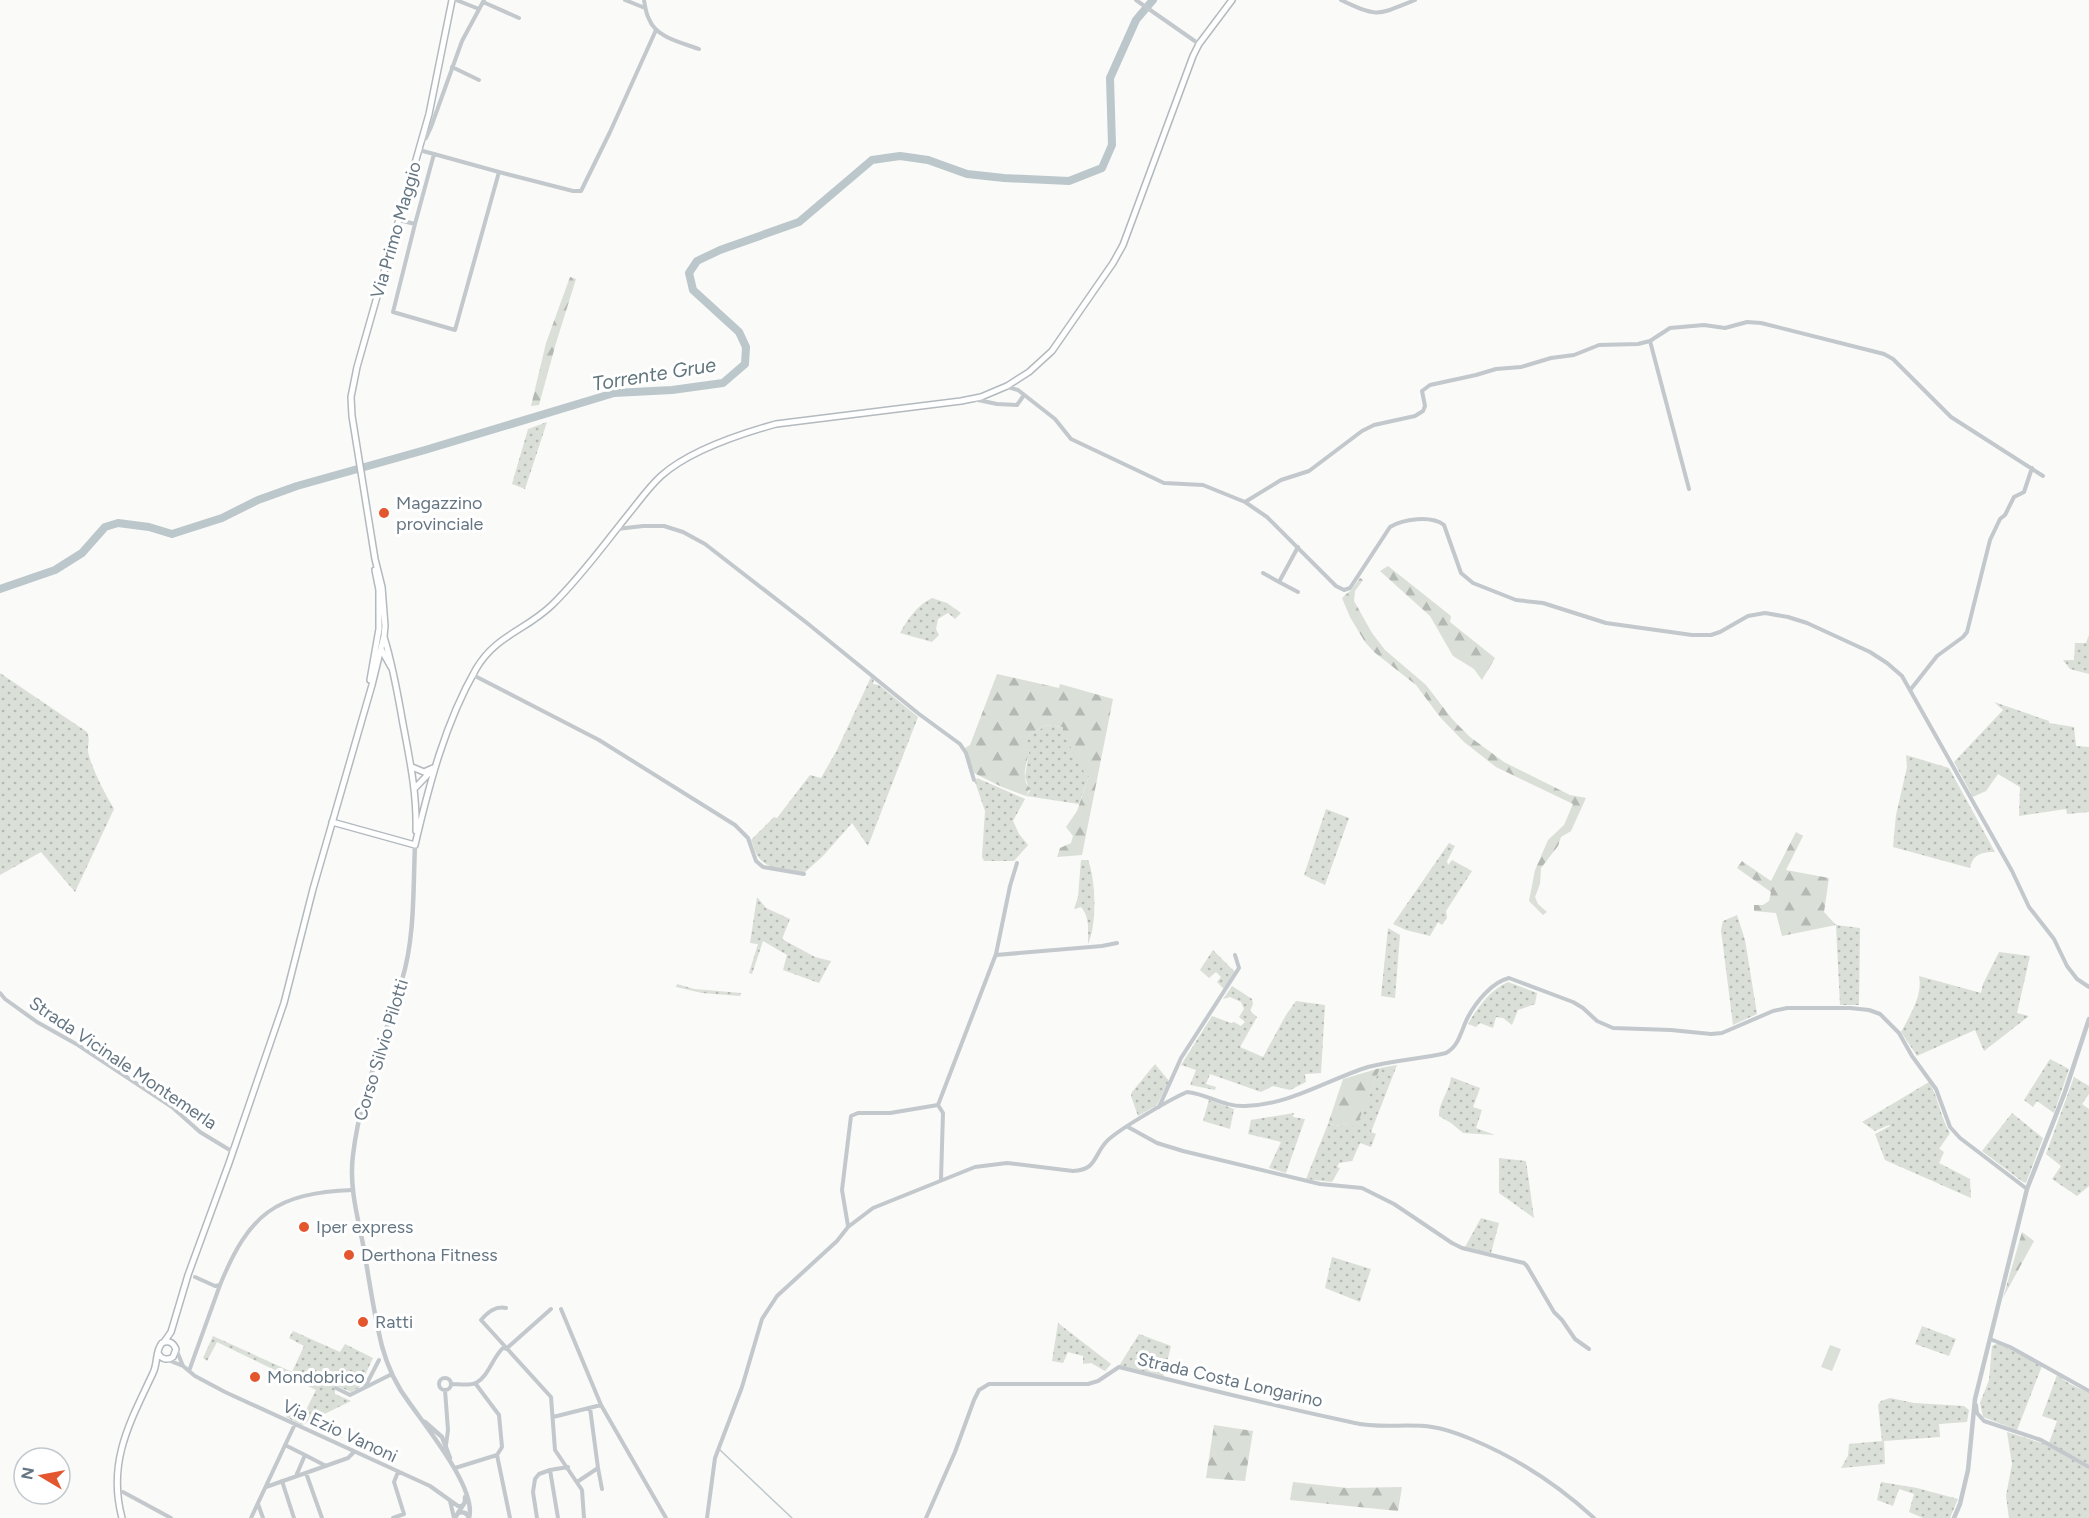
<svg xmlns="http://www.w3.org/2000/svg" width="2089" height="1518" font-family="Figtree,sans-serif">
<defs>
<pattern id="grass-dots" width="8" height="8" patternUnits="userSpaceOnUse" patternTransform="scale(1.5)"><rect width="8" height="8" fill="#dadfd7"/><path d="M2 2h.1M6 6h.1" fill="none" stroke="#b4b9b4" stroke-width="1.8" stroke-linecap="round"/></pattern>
<pattern id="forest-firs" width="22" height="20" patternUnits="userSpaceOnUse" patternTransform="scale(1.5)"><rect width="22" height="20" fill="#dadfd7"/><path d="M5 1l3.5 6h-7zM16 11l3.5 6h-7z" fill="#b4b9b4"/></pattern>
</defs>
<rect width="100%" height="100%" fill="#fafaf8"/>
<!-- grass -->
<path fill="url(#grass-dots)" d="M 547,422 L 525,489 L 512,484 L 528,429 Z
M 932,598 L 947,603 L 961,613 L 955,619 L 948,613 L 938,619 L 936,629 L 939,635 L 932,642 L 900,633 C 908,619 917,605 932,598 Z
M 2089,635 L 2089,674 L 2070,669 L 2063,660 L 2074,660 L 2075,643 L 2086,643 Z
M 0,673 L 87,732 C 91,740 86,747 89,756 C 95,775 104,792 114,809 L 75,892 L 41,852 L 0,875 Z
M 871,677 L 874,679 L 873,684 L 879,685 L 918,717 L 868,846 L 852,823 L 823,856 L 804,873 C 790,871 768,870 759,858 C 755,853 754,846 751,840 L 774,817 L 777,818 L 810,775 L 821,778 L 837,750 Z
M 1994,702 L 2049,721 L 2049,723 L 2074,727 L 2076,746 L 2089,747 L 2089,812 L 2067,814 L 2066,809 L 2019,816 L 2020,787 L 1998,774 L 1986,791 L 1973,797 L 1954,762 L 2003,710 Z
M 1043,725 L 1063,727 L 1090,773 L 1079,804 L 1026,796 L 1030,791 L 1025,777 L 1029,751 L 1025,749 C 1024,738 1031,732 1041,729 Z
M 1906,755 L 1949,768 L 1995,852 C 1982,852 1973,854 1970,868 L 1893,847 L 1896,815 L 1907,767 Z
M 977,778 L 1025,799 L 1013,821 L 1019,834 L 1028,845 L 1014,861 L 984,861 L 982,857 L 985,811 L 975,782 Z
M 1326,809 L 1349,818 L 1325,885 L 1304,875 Z
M 1449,843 L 1455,846 L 1447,861 L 1448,865 L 1452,860 L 1472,871 L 1446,911 L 1447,918 L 1442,925 L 1438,922 L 1430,936 L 1406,930 L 1393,924 Z
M 1081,860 L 1088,860 C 1096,880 1097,925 1088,944 C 1088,931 1090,917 1081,907 L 1074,909 L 1078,897 Z
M 757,897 L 766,908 L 790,919 L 782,939 L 815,957 L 831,961 L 819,983 L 783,970 L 787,955 L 763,941 L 752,974 L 749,973 L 758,944 L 750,943 Z
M 1737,915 L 1745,940 L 1757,1014 L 1733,1025 L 1721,930 L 1723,921 Z
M 1836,925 L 1860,928 L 1859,1005 L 1840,1005 Z
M 1388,928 L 1400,935 L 1395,998 L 1381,996 Z
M 1213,950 L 1235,972 L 1224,989 L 1217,982 L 1221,977 L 1216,972 L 1209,978 L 1200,970 Z
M 1999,952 L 2030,956 L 2017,1013 L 2029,1016 L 1984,1051 L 1975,1030 L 1917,1056 L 1901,1032 C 1910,1015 1923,996 1919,976 L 1981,993 L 1983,984 Z
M 1508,982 L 1537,993 L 1535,1004 L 1518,1010 L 1512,1025 L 1503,1018 L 1496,1017 L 1493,1028 L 1480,1023 L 1476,1027 L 1468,1024 C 1477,1008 1491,989 1508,982 Z
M 677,984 L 694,989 L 741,993 L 740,996 L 702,993 L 676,987 Z
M 1232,986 L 1252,999 L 1253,1004 L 1250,1011 L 1257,1017 L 1240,1047 L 1263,1057 L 1286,1015 L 1296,1001 L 1325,1005 L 1321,1073 L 1305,1074 L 1306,1082 L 1290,1090 L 1273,1086 L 1261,1092 L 1210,1074 L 1206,1084 L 1216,1087 L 1215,1090 L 1190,1085 L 1196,1070 L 1181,1065 L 1212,1016 L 1231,1023 L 1234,1022 L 1241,1026 L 1245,1022 L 1239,1017 L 1244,1009 L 1241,1002 L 1230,997 L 1223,999 Z
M 2050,1059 L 2069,1069 L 2054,1113 L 2037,1101 L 2033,1107 L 2024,1100 Z
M 1155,1064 L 1169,1081 L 1157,1105 L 1138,1116 L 1131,1096 L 1132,1092 Z
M 1397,1065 L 1371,1132 L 1376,1134 L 1371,1147 L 1360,1143 L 1352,1161 L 1339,1163 L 1337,1167 L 1340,1168 L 1332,1182 L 1306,1179 L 1328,1124 L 1342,1126 L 1344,1123 L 1356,1126 L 1380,1068 Z
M 1451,1077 L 1480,1088 L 1473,1107 L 1482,1110 L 1476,1128 L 1495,1135 L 1463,1133 L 1451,1123 L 1439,1116 C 1438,1103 1450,1091 1451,1077 Z
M 2074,1077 L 2089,1086 L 2089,1094 L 2082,1104 L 2089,1109 L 2089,1186 L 2077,1196 L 2052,1179 L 2061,1166 L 2046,1154 Z
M 1929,1082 C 1939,1098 1940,1117 1950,1133 L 1939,1149 L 1944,1152 L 1939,1163 L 1970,1179 L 1971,1198 L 1885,1160 L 1875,1134 L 1890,1126 L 1889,1125 L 1875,1131 L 1862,1122 Z
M 1209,1100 L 1234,1109 L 1230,1129 L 1203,1121 Z
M 1294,1113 L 1293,1117 L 1305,1119 L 1286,1173 L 1269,1168 L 1281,1142 L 1248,1134 L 1251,1120 Z
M 2012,1113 L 2043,1138 L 2026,1183 L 2023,1182 L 1982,1151 Z
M 1499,1158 L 1526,1161 L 1534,1218 L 1499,1193 Z
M 1481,1218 L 1499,1223 L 1491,1253 L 1465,1247 Z
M 1332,1257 L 1371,1269 L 1360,1302 L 1325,1288 Z
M 1058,1323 L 1111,1364 L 1105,1371 L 1091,1363 L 1083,1364 L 1083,1356 L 1068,1352 L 1063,1363 L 1052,1361 Z
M 1922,1326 L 1956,1339 L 1949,1356 L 1915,1344 Z
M 293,1331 L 340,1352 L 345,1344 L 373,1358 L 359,1388 L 351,1392 L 335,1385 L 335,1394 L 351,1401 L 302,1425 L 286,1417 L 288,1413 L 298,1418 L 303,1416 L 316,1390 L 217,1342 L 207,1361 L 203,1358 L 213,1336 L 292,1372 L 304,1346 L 289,1338 Z
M 1139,1334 L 1171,1346 L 1163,1378 L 1119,1366 Z
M 1996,1344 L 2000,1344 L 2042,1366 L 2017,1430 L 1983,1417 L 1980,1403 L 1989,1380 L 1992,1346 Z
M 2057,1375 L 2070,1384 L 2089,1393 L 2089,1465 L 2049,1443 L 2057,1421 L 2042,1416 Z
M 1890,1398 L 1914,1403 L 1964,1406 L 1969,1410 L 1967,1422 L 1939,1424 L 1940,1437 L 1884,1441 L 1885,1464 L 1841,1468 L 1848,1456 L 1849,1444 L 1882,1441 L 1878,1405 L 1881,1401 Z
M 2007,1432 L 2045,1444 L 2089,1469 L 2089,1518 L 2009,1518 L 2006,1496 L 2012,1464 Z
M 1881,1482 L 1917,1488 L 1958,1499 L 1950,1518 L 1923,1518 L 1909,1512 L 1914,1494 L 1899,1489 L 1893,1506 L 1877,1500 Z"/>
<!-- forest -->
<path fill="url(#forest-firs)" d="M 570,277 L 576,279 L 556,343 L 539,405 L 531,406 L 546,343 Z
M 1388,566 L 1451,616 L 1450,622 L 1495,658 L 1482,680 L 1474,669 L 1453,656 L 1430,616 L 1380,571 Z
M 1360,578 L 1363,580 L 1355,591 L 1354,601 L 1372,633 L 1385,650 L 1426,685 L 1453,720 L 1470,737 L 1504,762 L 1570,795 L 1586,798 L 1571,831 L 1561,837 L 1558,846 L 1541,868 L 1540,884 L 1535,897 L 1538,904 L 1547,912 L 1543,915 L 1529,901 L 1535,870 L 1548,840 L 1564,825 L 1573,804 L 1496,767 L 1464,742 L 1440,717 L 1416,685 L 1374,652 L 1365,642 L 1350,617 L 1342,598 L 1351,590 Z
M 997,674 L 1059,688 L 1060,684 L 1113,699 L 1082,855 L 1057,857 L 1060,848 L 1071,843 L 1073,836 L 1066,827 L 1077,811 L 1090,773 L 1084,772 L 1063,733 L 1063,727 L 1043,725 L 1041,729 C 1031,732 1025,738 1025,749 L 1029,751 C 1027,763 1020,779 1030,788 L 1026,796 L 1002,787 L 974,773 L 965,748 L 970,745 Z
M 1796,832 L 1803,836 L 1786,870 L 1829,878 L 1824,912 L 1836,925 L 1782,936 L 1776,913 L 1754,911 L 1754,905 L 1763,905 L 1769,901 L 1771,892 L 1737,868 L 1742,861 L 1771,881 Z
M 1380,1068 L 1356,1127 L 1344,1123 L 1342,1126 L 1328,1124 L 1343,1079 Z
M 2022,1232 L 2034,1241 L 2003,1298 Z
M 1214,1425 L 1253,1431 L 1245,1481 L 1206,1478 Z
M 1293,1482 L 1347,1488 L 1402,1487 L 1398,1511 L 1290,1500 Z"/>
<!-- garden -->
<path fill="#dadfd7" d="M 1830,1345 L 1841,1349 L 1832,1371 L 1821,1367 Z"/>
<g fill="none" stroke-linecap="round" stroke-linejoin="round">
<!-- stream -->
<path stroke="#bbc7cb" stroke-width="1.5" d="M 720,1450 L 792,1518"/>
<!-- river -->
<path stroke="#bbc7cb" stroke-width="8" d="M 0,589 L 55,570 L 82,553 L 105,527 L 118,523 L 149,527 L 172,534 L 222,518 L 258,500 L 297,486 L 425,450 L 614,393 L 672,390 L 723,383 L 745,364 L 746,347 L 739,332 L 693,290 L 689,273 L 697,261 L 720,250 L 799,222 L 872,160 L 900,156 L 928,160 L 967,174 L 1004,178 L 1069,181 L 1102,168 L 1112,145 L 1110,78 L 1136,20 L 1153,0"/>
<!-- secondary casing -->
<g stroke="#b3babf" stroke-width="8">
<path id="secondary" d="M 384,637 C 393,666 398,695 403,724 C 410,761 417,794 416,831
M 381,649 L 391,667
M 370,680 L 379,629 L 379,590 L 375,570
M 412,767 L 424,772 L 433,768
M 415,788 L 435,767
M 332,822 L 415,845
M 415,845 C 429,785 445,723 476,669 C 496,635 525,631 552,605 C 581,577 605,543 631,511 C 640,500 649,487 661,476 C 689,451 740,434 776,424 L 961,401 L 981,397 L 1007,386 L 1029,372 L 1052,351 L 1113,263 L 1123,245 L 1193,56 L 1199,44 L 1232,0
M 164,1342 L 171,1332 L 188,1275 L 229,1163 L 284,1003 L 313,889 L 372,685 L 384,636 L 385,626 L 382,587 L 375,559 L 352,416 L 351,397 L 357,367 L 429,114 L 452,0
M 122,1518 C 107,1462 130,1422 153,1373 C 158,1363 155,1351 162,1343 C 168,1340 173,1342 176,1349 L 173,1357 C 167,1361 161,1359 158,1353"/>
</g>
<!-- minor -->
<path stroke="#c3c8cc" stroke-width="4" d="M 456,0 L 479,9
M 625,0 L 645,8
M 644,0 C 645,6 646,14 649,19 C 656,38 683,43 699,49
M 1136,0 L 1199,44
M 1341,0 C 1378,18 1378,15 1415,0
M 483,2 L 519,18
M 452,67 L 479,80
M 422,141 L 426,138 L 431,127 L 462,41 L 484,0
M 419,150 L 434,154
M 499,172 L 573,191 L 581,191 L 610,132 L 656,30
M 399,220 L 415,224 L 393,312 L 455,330 L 499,172 L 434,154 L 415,224
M 1650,341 L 1689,489
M 1008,387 L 1018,390 L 1055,419 L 1071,439 L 1164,483 L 1203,485 L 1245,502 L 1281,480 L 1309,471 L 1362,431 L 1374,425 L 1415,416 L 1423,411 L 1425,406 L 1422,391 L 1430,385 L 1476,375 L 1496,369 L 1521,367 L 1551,358 L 1574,355 L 1599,345 L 1638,344 L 1650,341 L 1670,328 L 1704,325 L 1725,328 L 1747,322 L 1761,323 L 1884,354 L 1893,359 L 1951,417 L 2043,476
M 973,399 L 997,404 L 1017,405 L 1024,395
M 1245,502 L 1267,517 L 1336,586 L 1344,590 L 1350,588 L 1390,527 C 1403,519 1431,515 1444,525 L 1461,573 L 1473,583 L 1516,600 L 1543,603 L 1606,623 L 1692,635 L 1711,635 L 1720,632 L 1748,616 L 1765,613 L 1788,617 L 1807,623 L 1870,652 L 1887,663 L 1902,676 L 2012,871 L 2029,907 L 2054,939 L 2067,966 L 2077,979 L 2089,987
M 617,529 L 643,526 L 664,526 L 683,532 L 705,544 L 807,623 L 919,714 L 960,744 L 966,753 L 974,780
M 1263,573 L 1279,582
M 1298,592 L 1279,582 L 1298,547
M 473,675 L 599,740 L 735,825 L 748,838 L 756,861 L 763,867 L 804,874
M 1911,689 L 1937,656 L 1963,637 L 1967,632 L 1990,540 L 2000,519 L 2005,515 L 2014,497 L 2024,492 L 2032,468
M 996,955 L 1102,946 L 1117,943
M 0,993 L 5,999 L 37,1022 L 78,1045 L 172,1107 L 200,1132 L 233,1152
M 938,1105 L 943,1113 L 941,1179
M 1159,1107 L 1181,1058 L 1239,968 L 1235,955
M 1128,1127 L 1157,1143 L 1183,1151 L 1320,1184 L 1362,1188 L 1394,1204 L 1452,1243 L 1462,1248 L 1524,1263 L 1527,1266 L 1554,1312 L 1562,1320 L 1575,1339 L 1589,1349
M 848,1226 L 842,1190 L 851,1116 L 858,1113 L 890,1113 L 938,1105 L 996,954 L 1010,886 L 1017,863
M 195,1277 L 215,1286 L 220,1285 C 249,1214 275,1193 353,1190
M 506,1308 C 495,1306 488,1312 481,1320 L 551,1397 L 555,1450 L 582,1490 L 584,1518
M 561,1309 L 601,1405 L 666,1518
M 1990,1339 L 2010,1347 L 2089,1391
M 506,1349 L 551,1309
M 168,1360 L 183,1366 L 176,1349
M 183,1366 L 195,1376 L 225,1392 L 430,1486 L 458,1506 L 462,1506
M 189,1371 L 220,1285
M439 1384a6 6 0 1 1 12 0a6 6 0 1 1-12 0Z
M 475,1383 L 499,1415 L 502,1447 L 497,1455
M 451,1384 C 458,1384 470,1386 476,1383 C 489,1376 493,1356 504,1347
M 365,1387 L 379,1360
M 336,1388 L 350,1395 L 392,1374
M 445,1390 L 448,1430 L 446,1445
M 1976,1405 L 1977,1413 L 1984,1421 L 2041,1440 L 2089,1467
M 553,1417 L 601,1405
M 285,1445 L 305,1455
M 455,1468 L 497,1455 L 510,1518
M 598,1468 L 602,1489
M 306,1473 L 322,1518
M 296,1476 L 305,1455 L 326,1466
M 282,1481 L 294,1518
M 577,1482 L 598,1468 L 590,1408
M 266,1487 L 348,1458 L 354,1452
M 123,1492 L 171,1518
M 450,1501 L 454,1518
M 258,1504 L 263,1518
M 251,1518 L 295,1424
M 393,1518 L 404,1514 L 394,1482 L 398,1472
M 537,1518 L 533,1492 L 535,1479 L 539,1474 L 550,1470
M 558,1518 L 550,1470 L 568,1467
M 707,1518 L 715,1458 L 742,1387 L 762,1319 L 777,1296 L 837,1241 L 848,1227 L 873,1208 L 975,1167 L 1007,1163 L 1073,1171 C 1096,1170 1093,1157 1106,1142 C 1117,1130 1171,1099 1187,1092 C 1207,1094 1224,1107 1245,1106 C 1289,1105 1327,1080 1368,1067 C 1393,1060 1421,1059 1446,1053 C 1460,1045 1461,1030 1468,1017 C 1476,1002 1492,982 1509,978 L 1573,1002 L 1583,1008 L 1597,1021 L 1613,1028 L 1671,1030 L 1711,1034 L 1722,1033 L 1773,1011 L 1787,1008 L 1850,1008 L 1869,1010 L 1880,1014 L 1899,1033 L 1912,1056 L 1936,1089 L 1950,1127 L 1960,1138 L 2027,1189
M 926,1518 L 955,1452 L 974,1400 L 979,1390 L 989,1384 L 1088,1384 L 1098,1381 L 1119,1367 C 1197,1387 1276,1406 1355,1423 C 1380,1429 1407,1423 1432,1427 C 1446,1429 1459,1434 1471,1439 C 1517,1458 1558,1485 1594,1518"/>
<!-- tertiary -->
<path stroke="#c3c8cc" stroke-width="4.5" d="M 415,845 C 413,890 415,937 402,980 C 385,1038 360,1094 353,1155 C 349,1185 357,1215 363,1244 C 368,1273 372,1301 378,1329 C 382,1350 389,1371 400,1389 C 417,1417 478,1486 469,1518
M 425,1422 L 442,1437 L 450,1458
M 458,1513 L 465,1502 L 465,1497
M 455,1518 L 458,1513 C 463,1511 467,1513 469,1518
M 1954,1518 L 1960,1504 L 1968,1470 L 1975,1399 L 2027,1189 L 2065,1092 L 2089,1019"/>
<!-- secondary -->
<use href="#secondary" stroke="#fff" stroke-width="5"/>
</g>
<!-- markers -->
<g fill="#e4572e" stroke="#fff" stroke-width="2">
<circle cx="384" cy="513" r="6"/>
<circle cx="304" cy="1227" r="6"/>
<circle cx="349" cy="1255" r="6"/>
<circle cx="363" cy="1322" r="6"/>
<circle cx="255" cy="1377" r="6"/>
</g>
<g text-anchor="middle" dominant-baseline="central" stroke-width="6" stroke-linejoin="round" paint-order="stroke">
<!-- street labels -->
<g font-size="18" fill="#657683" stroke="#fff">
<text transform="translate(396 230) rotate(-74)">Via Primo Maggio</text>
<text transform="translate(381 1050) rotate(-73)">Corso Silvio Pilotti</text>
<text transform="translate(123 1063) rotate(34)">Strada Vicinale Montemerla</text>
<text transform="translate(1230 1380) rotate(13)">Strada Costa Longarino</text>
<text transform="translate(340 1431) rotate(25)">Via Ezio Vanoni</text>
</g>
<!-- poi labels -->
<g font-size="18" fill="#657683" stroke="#fff" text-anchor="start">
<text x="396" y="503">Magazzino<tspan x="396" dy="21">provinciale</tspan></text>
<text x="316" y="1227">Iper express</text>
<text x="361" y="1255">Derthona Fitness</text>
<text x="375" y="1322">Ratti</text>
<text x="267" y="1377">Mondobrico</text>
</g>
<!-- water labels -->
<g font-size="20" font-style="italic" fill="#60757c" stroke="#fff">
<text transform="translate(654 374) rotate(-9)">Torrente Grue</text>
</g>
</g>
<!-- north arrow -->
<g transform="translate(42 1476) rotate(280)"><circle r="28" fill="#ffffff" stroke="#c1c8cd" stroke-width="1.5"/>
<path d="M0-4.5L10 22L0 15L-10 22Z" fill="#e4572e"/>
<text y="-9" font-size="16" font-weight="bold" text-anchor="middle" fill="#657683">N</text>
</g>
</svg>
